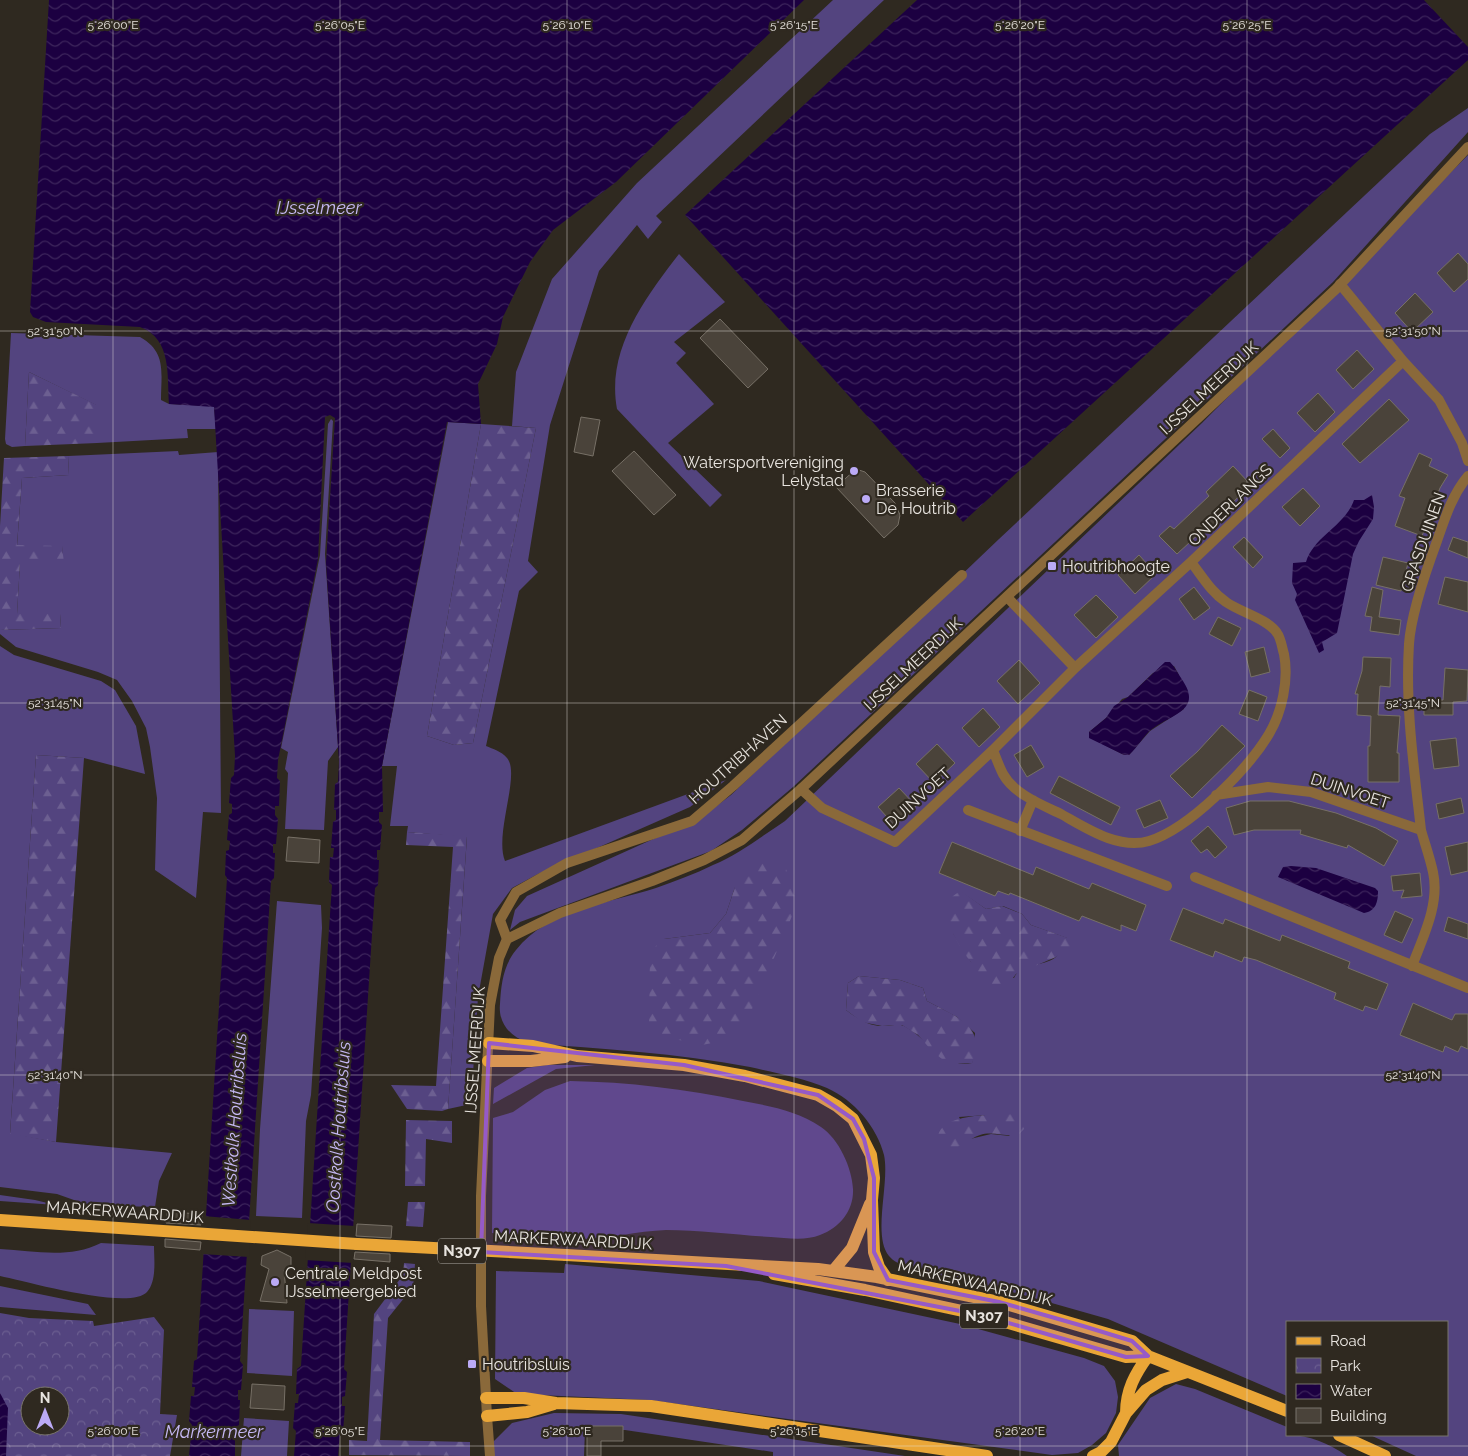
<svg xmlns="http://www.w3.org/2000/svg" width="1468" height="1456" font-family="Raleway,sans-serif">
<defs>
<pattern id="forest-firs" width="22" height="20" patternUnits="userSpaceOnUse" patternTransform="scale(1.25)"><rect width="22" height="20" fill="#53447f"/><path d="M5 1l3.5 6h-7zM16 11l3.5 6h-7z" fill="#6c5f91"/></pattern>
<pattern id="park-crowns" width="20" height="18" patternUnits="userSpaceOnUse" patternTransform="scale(1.25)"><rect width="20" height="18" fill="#53447f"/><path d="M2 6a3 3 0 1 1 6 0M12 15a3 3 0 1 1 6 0" fill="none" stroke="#6c5f91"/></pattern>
<pattern id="water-waves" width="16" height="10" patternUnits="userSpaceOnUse" patternTransform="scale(1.25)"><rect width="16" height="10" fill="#1c0041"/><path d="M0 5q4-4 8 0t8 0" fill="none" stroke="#3d255c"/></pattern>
</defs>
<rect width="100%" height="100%" fill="#2f2920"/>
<!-- grass -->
<path fill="#53447f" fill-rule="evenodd" d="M 833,0 L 884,0 L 656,216 L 662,222 L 648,239 L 637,225 L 599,271 L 550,425 L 528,561 L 538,572 L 519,591 L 486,746 C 493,749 501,751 507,758 C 521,774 494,834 505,861 L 726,780 L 690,807 L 538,874 L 512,888 L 493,914 L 478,997 L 471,1104 L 448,1109 L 467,837 L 407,832 L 408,826 L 390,826 L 397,766 L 382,766 L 448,422 L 481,424 L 427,736 L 454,745 L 473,743 L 536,428 L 512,426 L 516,372 L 552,279 L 637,183 Z
M 1468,108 L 1468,132 L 1333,282 L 793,787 L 742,830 L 711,851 L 520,922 L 510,930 L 515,910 L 527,896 L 702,817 L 731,795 L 999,539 L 1430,134 Z
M 1468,155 L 1468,1456 L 1416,1456 L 1370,1435 L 1447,1435 L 1447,1322 L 1287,1322 L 1287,1396 L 1108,1319 L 1020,1294 L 905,1267 C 900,1264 893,1261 889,1256 C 872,1235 890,1183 884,1155 C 877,1127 854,1100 827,1088 C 803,1078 776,1073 750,1067 C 677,1053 602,1049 528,1043 C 511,1037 498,1024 500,1004 C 501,985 503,966 516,950 C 548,909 610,903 656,888 C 675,881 695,874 713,865 C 738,855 762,836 785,821 L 1202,423 ZM 1174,666 L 1179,675 L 1184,709 L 1150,731 L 1129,755 L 1124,755 L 1089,737 L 1089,732 L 1106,718 L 1122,699 L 1128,697 L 1153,673 ZM 735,887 L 702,1045 L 664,939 L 710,933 L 726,914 ZM 961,892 L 986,909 L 1003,906 L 1022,914 L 1031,925 L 1067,938 C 1064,943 1061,951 1057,956 C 1046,967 1021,962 1014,978 L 971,962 L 953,933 ZM 859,976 L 900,980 L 923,988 L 927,1001 L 957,1017 L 975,1033 L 972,1063 C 938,1068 930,1039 904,1026 C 898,1023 891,1026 885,1026 C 870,1027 858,1019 846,1010 L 848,983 ZM 987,1115 L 1010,1136 L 991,1134 L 970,1139 L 959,1117 Z
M 679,254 L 725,302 L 674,342 L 686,353 L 676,363 L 714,404 L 668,443 L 722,495 L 710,507 L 617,409 C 606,350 645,298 679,254 Z
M 11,333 L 140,337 C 167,352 161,373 161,400 L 169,404 L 214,406 L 216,429 L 187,429 L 188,438 L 97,443 L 96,405 L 29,372 L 25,446 L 12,447 L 6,444 L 5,439 Z
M 331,419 L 333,421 L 325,554 L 338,747 L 328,761 L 324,830 L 285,829 L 288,773 L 285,769 L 288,752 L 281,748 L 320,555 L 328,424 Z
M 178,451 L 179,455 L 218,452 L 221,813 L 203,812 L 196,898 L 155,870 L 157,798 L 150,747 L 146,728 L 132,701 L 117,680 L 98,672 L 16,647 L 0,634 L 0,630 L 61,628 L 60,614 L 17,614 L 20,563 L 63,563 L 62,546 L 17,546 L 22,478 L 69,475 L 68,456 Z
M 0,646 L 14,655 L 101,681 L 115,690 L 136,726 L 145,774 L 84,758 L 36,755 L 10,1133 L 56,1142 L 172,1153 L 159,1181 L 155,1207 L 88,1205 L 57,1194 L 0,1187 Z
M 277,901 L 321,905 L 322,928 L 311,1095 L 306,1121 L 302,1218 L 256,1216 L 260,1129 Z
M 547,1065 L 595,1065 L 556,1069 L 493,1104 L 494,1088 L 527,1068 Z
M 570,1081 C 628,1082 686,1089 743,1101 C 770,1106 798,1111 821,1127 C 839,1139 852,1168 853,1189 C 854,1210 840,1228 820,1235 C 806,1241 786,1238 771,1237 C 736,1235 700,1230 666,1230 C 637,1231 608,1239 579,1239 C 550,1240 521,1235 492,1233 L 493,1118 L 513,1112 L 545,1090 Z
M 0,1195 L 35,1200 L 56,1205 L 0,1201 Z
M 101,1243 L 154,1246 C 154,1259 157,1281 147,1292 C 130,1311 25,1281 0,1276 L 0,1249 C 35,1251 69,1259 101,1243 Z
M 565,1264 L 759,1281 L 960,1324 L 1084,1358 L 1104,1366 L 1115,1381 L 1118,1397 L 1116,1413 L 1106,1433 L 1092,1445 L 1078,1453 L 1052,1455 L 649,1400 L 517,1394 L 495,1379 L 496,1271 L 564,1273 Z
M 0,1286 L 88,1304 L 96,1315 L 0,1307 Z
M 249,1309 L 294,1311 L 292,1376 L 247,1373 Z
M 1176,1384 L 1195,1389 L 1287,1427 L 1287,1435 C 1310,1435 1328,1443 1347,1456 L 1119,1456 L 1118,1445 L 1150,1398 Z
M 554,1413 L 621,1414 L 905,1456 L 773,1456 L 773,1452 L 625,1430 L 585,1430 L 584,1456 L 494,1456 L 493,1442 L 512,1423 Z
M 244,1418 L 289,1421 L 287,1456 L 241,1456 Z"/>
<!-- forest -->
<path fill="url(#forest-firs)" d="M 29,372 L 97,405 L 97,443 L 25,446 Z
M 481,424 L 536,428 L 473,743 L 454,745 L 427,736 Z
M 68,456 L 69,475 L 22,478 L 17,545 L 62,546 L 64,563 L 20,563 L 17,614 L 60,614 L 61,628 L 0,630 L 0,526 L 4,458 Z
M 36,755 L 84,758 L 56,1142 L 10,1134 Z
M 407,832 L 467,836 L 448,1109 L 442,1111 L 407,1109 L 391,1085 L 436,1086 L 453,847 L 406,845 Z
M 755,861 L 771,861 L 786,869 L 798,902 L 744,1028 L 722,1041 L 702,1045 L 656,1035 L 649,1023 L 650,951 L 664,939 L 710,933 L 726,914 L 735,887 Z
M 961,891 L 986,909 L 1002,906 L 1022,914 L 1031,925 L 1068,938 L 1071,946 L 1056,957 L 1016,974 L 1005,988 L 990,985 C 975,970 944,929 946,908 C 947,899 954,895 961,891 Z
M 859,976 L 900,980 L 923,988 L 927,1001 C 954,1016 988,1025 972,1063 L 947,1063 L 932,1051 L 918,1035 L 902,1025 L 882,1026 L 862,1022 L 846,1010 L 848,983 Z
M 1007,1114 L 1019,1115 L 1024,1129 L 1018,1135 C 1005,1137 992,1131 980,1135 C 967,1139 954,1155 940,1148 C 926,1114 987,1115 1007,1114 Z
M 406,1120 L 452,1121 L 452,1143 L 426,1139 L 425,1186 L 405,1186 Z
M 408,1202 L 425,1202 L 423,1227 L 406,1226 Z
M 404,1263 L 415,1264 L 413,1287 L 388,1318 L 380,1440 L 470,1442 L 470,1456 L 349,1455 L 349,1440 L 367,1441 L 374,1314 L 403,1275 Z"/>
<!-- park -->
<path fill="url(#park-crowns)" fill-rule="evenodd" d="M 0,1313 L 29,1318 L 93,1321 L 94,1326 L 154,1317 L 164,1330 L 160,1414 L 177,1415 L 170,1456 L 0,1456 ZM 30,1396 L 60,1396 L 60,1426 L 30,1426 Z"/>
<!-- water -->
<path fill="url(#water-waves)" d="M 49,0 L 804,0 L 616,182 L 553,230 L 530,262 L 503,317 L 497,344 L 478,384 L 481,424 L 447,422 L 382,766 L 383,812 L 379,812 L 379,822 L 382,825 L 380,850 L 377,850 L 377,860 L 379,860 L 378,885 L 375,888 L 344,1369 L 347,1372 L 345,1396 L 342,1397 L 342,1406 L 345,1406 L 343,1432 L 340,1434 L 338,1456 L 294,1456 L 296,1431 L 293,1428 L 295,1403 L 298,1403 L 299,1394 L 296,1394 L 297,1369 L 301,1366 L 329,929 L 332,885 L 329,882 L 330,857 L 333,857 L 334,848 L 331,848 L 333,822 L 336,820 L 336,810 L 334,810 L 335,784 L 338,782 L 339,762 L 326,563 L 335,418 L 330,415 L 325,417 L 318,559 L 278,760 L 277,778 L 280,781 L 279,806 L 275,806 L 275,815 L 278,819 L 276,844 L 273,844 L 273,853 L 275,853 L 274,878 L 271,881 L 240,1361 L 243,1365 L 241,1390 L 238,1390 L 238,1400 L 240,1400 L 239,1425 L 235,1427 L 235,1456 L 189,1456 L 192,1425 L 189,1421 L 191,1396 L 194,1396 L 195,1387 L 192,1387 L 194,1361 L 197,1359 L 227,878 L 225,875 L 226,851 L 229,850 L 230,841 L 227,840 L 229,815 L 232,813 L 232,804 L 229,803 L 231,778 L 234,775 L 235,756 L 214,407 L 169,404 C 167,375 172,339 140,327 L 46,322 L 33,317 L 30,312 Z
M 917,0 L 1424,0 L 1468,47 L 1468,60 L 963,522 L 685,215 Z
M 1372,495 L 1374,507 L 1373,519 L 1359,541 L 1353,554 L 1337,633 L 1322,642 L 1324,650 L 1319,653 L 1295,600 L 1297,594 L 1292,583 L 1293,563 L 1306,562 C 1314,536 1345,526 1354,500 L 1364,500 Z
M 1165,662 L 1170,662 C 1175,667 1178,674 1183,681 C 1202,710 1172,714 1152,729 C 1143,736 1138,747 1129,755 L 1124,755 L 1089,738 L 1089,732 L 1106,718 L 1114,706 L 1128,697 Z
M 1291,866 L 1316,868 L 1375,888 L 1378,891 C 1378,902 1376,911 1364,913 L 1278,877 L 1283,867 Z
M 0,1393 L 8,1408 L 6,1456 L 0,1456 Z"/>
<!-- pier -->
<path fill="#2f2920" d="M 203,1216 L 251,1220 L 249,1257 L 201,1254 Z
M 308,1223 L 355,1226 L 353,1263 L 305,1260 Z"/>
<!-- building -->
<path fill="#4a433a" stroke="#777066" d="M 1458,253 L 1468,264 L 1468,279 L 1454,292 L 1437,273 Z
M 1415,293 L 1433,312 L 1412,332 L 1395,313 Z
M 720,319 L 768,369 L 748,388 L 700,338 Z
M 1357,350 L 1374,369 L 1353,389 L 1336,370 Z
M 1318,393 L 1335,412 L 1315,432 L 1297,413 Z
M 1389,399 L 1409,420 L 1360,463 L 1342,444 Z
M 581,417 L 600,420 L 593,456 L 574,452 Z
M 1273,429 L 1290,448 L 1280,458 L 1262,439 Z
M 634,451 L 676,495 L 654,515 L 612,471 Z
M 1419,453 L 1432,459 L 1429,466 L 1448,475 L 1440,488 L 1422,536 L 1395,526 L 1405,498 L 1399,496 Z
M 1233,466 L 1251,485 L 1214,520 L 1218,523 L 1207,533 L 1203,530 L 1177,554 L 1159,536 L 1170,526 L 1174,529 L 1209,496 L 1206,492 Z
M 856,469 L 865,472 L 895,503 L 900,515 L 898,525 L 884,538 L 836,487 Z
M 1303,488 L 1320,506 L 1300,526 L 1282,507 Z
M 1244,537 L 1263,557 L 1253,568 L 1233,547 Z
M 1453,537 L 1468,542 L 1468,558 L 1448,550 Z
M 1139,555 L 1156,574 L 1135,594 L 1118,575 Z
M 1383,557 L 1408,563 L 1401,591 L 1376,585 Z
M 1445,577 L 1468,582 L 1468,612 L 1438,604 Z
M 1194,587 L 1210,608 L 1194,620 L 1179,599 Z
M 1372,587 L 1383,590 L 1379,617 L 1401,620 L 1399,635 L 1370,631 L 1372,617 L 1365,616 Z
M 1096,595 L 1118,617 L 1096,638 L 1074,615 Z
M 1218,617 L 1241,628 L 1232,646 L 1209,634 Z
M 1264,647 L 1270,672 L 1251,677 L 1245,652 Z
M 1363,657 L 1391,658 L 1390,687 L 1380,686 L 1378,715 L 1400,716 L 1397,753 L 1399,753 L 1399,782 L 1368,782 L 1368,746 L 1370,746 L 1371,716 L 1357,715 L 1358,694 L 1355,694 L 1362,671 Z
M 1019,660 L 1040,683 L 1018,704 L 997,681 Z
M 1445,668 L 1468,670 L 1467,701 L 1453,702 L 1453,715 L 1424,715 L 1424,700 L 1443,700 Z
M 1249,690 L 1267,697 L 1258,721 L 1239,714 Z
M 983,708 L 1000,727 L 979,747 L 962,728 Z
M 1222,725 L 1245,746 L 1192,798 L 1170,776 L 1197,752 Z
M 1456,738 L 1459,766 L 1434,769 L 1430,741 Z
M 937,744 L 955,763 L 934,783 L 916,764 Z
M 1031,745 L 1044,767 L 1027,777 L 1014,755 Z
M 1059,776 L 1120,807 L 1111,825 L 1050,793 Z
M 899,788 L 916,806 L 895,826 L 878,807 Z
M 1461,798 L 1464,813 L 1439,819 L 1436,804 Z
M 1160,800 L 1168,818 L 1144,828 L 1136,810 Z
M 1250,801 L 1289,801 L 1336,813 L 1376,828 L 1398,841 L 1384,866 L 1348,845 L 1347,848 L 1300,834 L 1301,830 L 1254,830 L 1234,835 L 1226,808 Z
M 1208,826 L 1227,847 L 1215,858 L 1207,849 L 1201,853 L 1191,841 Z
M 288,837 L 320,840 L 319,863 L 286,861 Z
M 952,842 L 1033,875 L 1036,867 L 1089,889 L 1092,883 L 1146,905 L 1136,931 L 1121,925 L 1121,931 L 1082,916 L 1079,921 L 1010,893 L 1009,895 L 998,891 L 995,896 L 939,873 Z
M 1468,842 L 1468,871 L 1451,875 L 1445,847 Z
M 1420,873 L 1422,896 L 1401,898 L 1404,890 L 1393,891 L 1391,876 Z
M 1183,908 L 1223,924 L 1225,919 L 1280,941 L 1282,935 L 1350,962 L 1348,968 L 1388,984 L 1377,1010 L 1365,1006 L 1363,1011 L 1334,999 L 1336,993 L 1256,960 L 1244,957 L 1242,962 L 1215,951 L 1213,957 L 1170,940 Z
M 1395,911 L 1413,919 L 1402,943 L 1384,935 Z
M 1448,917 L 1468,924 L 1468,939 L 1444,931 Z
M 1413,1003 L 1452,1020 L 1455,1014 L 1468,1014 L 1468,1049 L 1461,1046 L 1458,1052 L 1445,1046 L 1443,1052 L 1400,1035 Z
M 167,1212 L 202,1214 L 201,1225 L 166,1223 Z
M 357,1224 L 392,1226 L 391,1238 L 356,1236 Z
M 165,1239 L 201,1242 L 200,1250 L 165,1247 Z
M 277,1250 L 291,1257 L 291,1267 L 284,1270 L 287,1303 L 260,1301 L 269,1269 L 261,1265 L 262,1256 Z
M 355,1252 L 390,1254 L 390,1262 L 354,1259 Z
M 252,1384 L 285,1386 L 284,1410 L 250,1408 Z
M 587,1426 L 623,1426 L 623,1441 L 601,1441 L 601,1456 L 587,1456 Z"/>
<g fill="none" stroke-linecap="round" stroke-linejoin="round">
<!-- minor -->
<path stroke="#8a693a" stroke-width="10" d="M 1340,284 L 1403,361 L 1439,400 L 1462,443 L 1468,461
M 1007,597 L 1075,668
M 993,750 L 1075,668 L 1191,562 L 1403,361
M 801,789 L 822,808 L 895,842 L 993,750 C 996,758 999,766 1003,774 C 1014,794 1042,805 1061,814 C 1086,828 1119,850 1149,841 C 1189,829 1248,769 1269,734 C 1282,712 1289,680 1284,654 C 1282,648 1281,638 1277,633 C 1268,619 1240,612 1226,602 C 1211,592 1202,576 1191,562
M 1216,795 L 1268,787 L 1311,792 L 1421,830 C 1425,844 1430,858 1433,872 C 1440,904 1423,937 1412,966
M 968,810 L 1167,886
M 1421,830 C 1414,768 1405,706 1409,644 C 1411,615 1427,568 1437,541 C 1445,518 1452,495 1468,476
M 1020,831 L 1033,800
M 1195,877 L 1468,988
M 507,939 L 500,920 L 516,892 L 567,863 L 692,821 L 733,786 L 962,575
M 487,1416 L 490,1456"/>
<!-- tertiary -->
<path stroke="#8a693a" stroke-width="10" d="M 487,1416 L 481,1306 L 481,1196 L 490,1005 L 499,958 L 507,939 L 560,913 L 652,881 L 704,860 L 742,840 L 801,789 L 1336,289 L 1468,147"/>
<!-- primary -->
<path stroke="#eaa637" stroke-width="12" d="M 489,1043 L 533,1046 L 577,1056 L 684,1065 L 745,1076 L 818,1095 L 837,1106 L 853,1119 L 871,1155 L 874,1178 L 872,1200 L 874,1252 L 879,1267 L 888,1280
M 488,1061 L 531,1061 L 565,1057
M 0,1220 L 357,1244
M 566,1255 L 818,1269 L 877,1277 L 999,1302 L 1132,1341 L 1148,1356 L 1287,1411
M 833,1271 L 852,1248 L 870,1204
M 774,1274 L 865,1290 L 981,1315 L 1126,1357 L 1148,1356
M 486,1398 L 524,1398 L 556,1403 L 651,1406 L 987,1456
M 1126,1413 C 1126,1390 1135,1374 1148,1356
M 487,1416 L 527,1412 L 554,1404
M 1339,1435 L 1385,1456
M 1093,1456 L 1101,1452 L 1111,1442 L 1126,1413 L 1146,1390 L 1162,1380 L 1187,1372"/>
<!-- primary-bridge -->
<path stroke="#eaa637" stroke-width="12" d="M 357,1244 L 566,1255"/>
</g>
<!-- marked area -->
<path fill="#965ac7" fill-opacity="0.2" stroke="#965ac7" stroke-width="4" stroke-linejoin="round" d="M 489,1043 L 684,1065 L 818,1095 L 853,1119 L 864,1139 L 874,1178 L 874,1252 L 888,1280 L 999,1302 L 1083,1326 L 1132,1341 L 1148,1356 L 1126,1357 L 981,1315 L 726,1266 L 481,1252 Z"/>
<!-- ticks -->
<path fill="none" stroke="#e8e4df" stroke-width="1" stroke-opacity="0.45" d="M 113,0 L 113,1456M 340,0 L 340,1456M 567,0 L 567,1456M 794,0 L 794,1456M 1020,0 L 1020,1456M 1247,0 L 1247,1456M 0,331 L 1468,331M 0,703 L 1468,703M 0,1075 L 1468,1075M 0,1446 L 1468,1446"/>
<!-- markers -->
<g fill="#bbaaf6" stroke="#2f2920" stroke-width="2">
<circle cx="854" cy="471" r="5"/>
<circle cx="866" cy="499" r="5"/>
<rect x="1047" y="561" width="10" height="10" rx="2.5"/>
<circle cx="275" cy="1282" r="5"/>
<rect x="467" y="1359" width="10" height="10" rx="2.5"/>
</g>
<g text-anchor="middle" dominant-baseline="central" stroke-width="4.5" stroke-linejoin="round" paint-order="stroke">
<!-- shield labels -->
<g fill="#2f2920" stroke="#b0aca6" stroke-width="1">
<rect x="438" y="1238.5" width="48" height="25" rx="4"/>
<rect x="960" y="1303.5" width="48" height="25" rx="4"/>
</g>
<g font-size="15" font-weight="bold" fill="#e8e4df">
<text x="462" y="1251">N307</text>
<text x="984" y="1316">N307</text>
</g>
<!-- street labels -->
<g font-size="16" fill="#e8e4df" stroke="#2f2920">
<text transform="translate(1209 388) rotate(-43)">IJSSELMEERDIJK</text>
<text transform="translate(1230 505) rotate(-44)">ONDERLANGS</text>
<text transform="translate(1423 542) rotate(-71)">GRASDUINEN</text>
<text transform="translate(913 664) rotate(-43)">IJSSELMEERDIJK</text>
<text transform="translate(738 759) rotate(-42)">HOUTRIBHAVEN</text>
<text transform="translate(1350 791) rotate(18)">DUINVOET</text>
<text transform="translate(918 798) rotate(-42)">DUINVOET</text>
<text transform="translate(475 1050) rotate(-86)">IJSSELMEERDIJK</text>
<text transform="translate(125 1212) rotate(4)">MARKERWAARDDIJK</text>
<text transform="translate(573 1240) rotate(3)">MARKERWAARDDIJK</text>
<text transform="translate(975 1283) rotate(13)">MARKERWAARDDIJK</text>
</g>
<!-- poi labels -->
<g font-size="16" fill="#e8e4df" stroke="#2f2920" text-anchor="start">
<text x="844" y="462" text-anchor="end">Watersportvereniging<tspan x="844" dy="18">Lelystad</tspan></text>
<text x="876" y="490">Brasserie<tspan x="876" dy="18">De Houtrib</tspan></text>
<text x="1062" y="566">Houtribhoogte</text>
<text x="285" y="1273">Centrale Meldpost<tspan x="285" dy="18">IJsselmeergebied</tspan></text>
<text x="482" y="1364">Houtribsluis</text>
</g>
<!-- water labels -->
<g font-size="18" font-style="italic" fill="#c6b9f5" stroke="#2f2920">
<text x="319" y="207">IJsselmeer</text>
<text transform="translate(234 1120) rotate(-86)">Westkolk Houtribsluis</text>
<text transform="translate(338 1127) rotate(-86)">Oostkolk Houtribsluis</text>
<text x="214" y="1431">Markermeer</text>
</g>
</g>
<g font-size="12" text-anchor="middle" fill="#e8e4df" stroke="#2f2920" stroke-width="4.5" stroke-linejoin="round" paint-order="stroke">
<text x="113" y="29">5°26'00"E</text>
<text x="340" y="29">5°26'05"E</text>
<text x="567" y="29">5°26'10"E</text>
<text x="794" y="29">5°26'15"E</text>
<text x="1020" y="29">5°26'20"E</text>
<text x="1247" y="29">5°26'25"E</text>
<text x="55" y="335">52°31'50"N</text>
<text x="1413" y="335">52°31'50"N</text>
<text x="55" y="707">52°31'45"N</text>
<text x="1413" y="707">52°31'45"N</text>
<text x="55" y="1079">52°31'40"N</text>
<text x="1413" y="1079">52°31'40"N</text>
<text x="113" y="1435">5°26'00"E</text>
<text x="340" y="1435">5°26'05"E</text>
<text x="567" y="1435">5°26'10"E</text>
<text x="794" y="1435">5°26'15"E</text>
<text x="1020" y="1435">5°26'20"E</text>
</g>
<!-- legend -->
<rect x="1286" y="1321" width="162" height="115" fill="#2f2920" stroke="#79746c"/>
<rect x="1296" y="1337" width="25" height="8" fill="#eaa637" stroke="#79746c"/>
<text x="1330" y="1346" font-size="15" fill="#e8e4df">Road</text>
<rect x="1296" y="1358" width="25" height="15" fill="url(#park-crowns)" stroke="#79746c"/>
<text x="1330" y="1371" font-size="15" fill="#e8e4df">Park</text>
<rect x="1296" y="1384" width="25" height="15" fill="url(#water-waves)" stroke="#79746c"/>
<text x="1330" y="1396" font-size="15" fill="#e8e4df">Water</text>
<rect x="1296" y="1408" width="25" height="15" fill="#4a433a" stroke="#79746c"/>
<text x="1330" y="1421" font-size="15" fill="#e8e4df">Building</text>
<!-- north arrow -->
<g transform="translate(45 1411)"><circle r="24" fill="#2f2920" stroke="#79746c"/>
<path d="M0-4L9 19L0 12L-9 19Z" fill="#bbaaf6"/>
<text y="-8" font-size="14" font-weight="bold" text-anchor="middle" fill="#e8e4df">N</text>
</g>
</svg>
